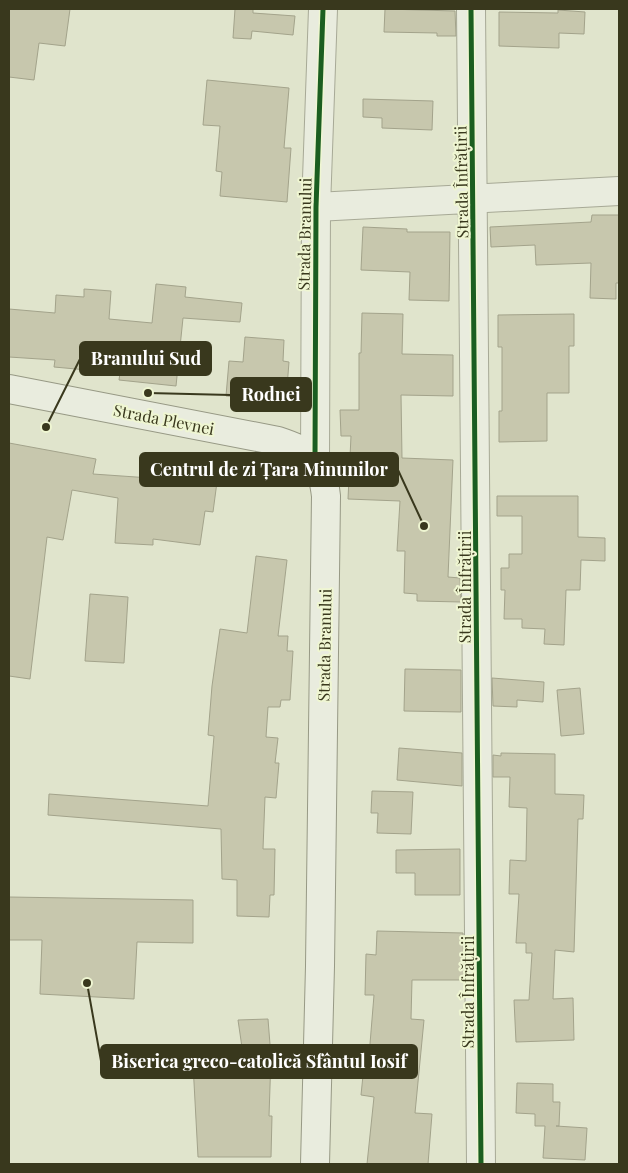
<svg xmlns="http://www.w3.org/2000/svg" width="628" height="1173" font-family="'Playfair Display',serif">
<rect width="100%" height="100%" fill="#e0e4cc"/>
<!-- building -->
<path fill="#c7c7ad" stroke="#a3a38b" d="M 9,9 L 70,9 L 65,46 L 39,43 L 34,80 L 9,77 Z
M 235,9 L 253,9 L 253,13 L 295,16 L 293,35 L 252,31 L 251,39 L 233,38 Z
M 385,9 L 455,11 L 456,36 L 437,36 L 437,33 L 384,32 Z
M 558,10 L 585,12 L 584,34 L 559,33 L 559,48 L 499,46 L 499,12 L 558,13 Z
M 207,80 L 289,88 L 284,148 L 291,148 L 287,202 L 220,196 L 222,172 L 216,171 L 220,126 L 203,125 Z
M 363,99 L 433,101 L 432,130 L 382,128 L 382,118 L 363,117 Z
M 592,215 L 619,215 L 619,283 L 616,283 L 616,299 L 590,298 L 591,263 L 536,265 L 535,245 L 491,247 L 490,227 L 591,222 Z
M 363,227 L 407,229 L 407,232 L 450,232 L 449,301 L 409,300 L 410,272 L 361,270 Z
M 156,284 L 186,287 L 185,297 L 242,303 L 240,322 L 183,318 L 176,386 L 119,380 L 120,373 L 54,367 L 55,360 L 9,357 L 9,309 L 55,313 L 56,295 L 84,297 L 84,289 L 111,291 L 109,319 L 152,323 Z
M 362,313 L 403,314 L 402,354 L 453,355 L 453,396 L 401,395 L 402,458 L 453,460 L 448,577 L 460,578 L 461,602 L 417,601 L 417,594 L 404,593 L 405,551 L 397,551 L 400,501 L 348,499 L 351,436 L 341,436 L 340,410 L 359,410 L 359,353 L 361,353 Z
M 574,314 L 574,346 L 569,346 L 569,393 L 547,393 L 547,441 L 499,442 L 499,411 L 502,411 L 502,347 L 498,347 L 498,315 Z
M 245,337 L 284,340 L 283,361 L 289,362 L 286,400 L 226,396 L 229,361 L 243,362 Z
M 9,443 L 96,459 L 93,474 L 179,480 L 179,476 L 217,482 L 213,512 L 205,511 L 200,545 L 153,539 L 153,545 L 115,543 L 118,498 L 72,490 L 63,540 L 47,537 L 30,679 L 9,676 Z
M 497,496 L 578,496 L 578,537 L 605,538 L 605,561 L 581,560 L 580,590 L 566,590 L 564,645 L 544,644 L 545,629 L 522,628 L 522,619 L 504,619 L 505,590 L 501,590 L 501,568 L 509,568 L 509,554 L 522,554 L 522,516 L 497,516 Z
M 256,556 L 287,560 L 278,636 L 288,636 L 287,651 L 293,651 L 290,700 L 281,700 L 280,707 L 268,707 L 266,737 L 278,738 L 275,763 L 279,763 L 276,798 L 265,797 L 263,849 L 275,849 L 274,895 L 270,895 L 269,917 L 237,916 L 237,880 L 222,879 L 221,829 L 48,815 L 49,794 L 208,806 L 214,736 L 208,735 L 212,686 L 220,629 L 247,633 Z
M 90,594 L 128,597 L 124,663 L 85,661 Z
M 405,669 L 461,670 L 461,712 L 404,711 Z
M 492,678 L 544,682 L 543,702 L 517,700 L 517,707 L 493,706 Z
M 580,688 L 584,734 L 561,736 L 557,690 Z
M 399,748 L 462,753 L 462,786 L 397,780 Z
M 501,753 L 555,754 L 555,794 L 584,795 L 583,819 L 578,819 L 574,952 L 555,950 L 553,999 L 573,998 L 574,1040 L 516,1042 L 514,1000 L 529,1000 L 532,953 L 526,953 L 526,943 L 516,943 L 519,894 L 509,894 L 510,860 L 526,861 L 527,808 L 509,807 L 510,777 L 493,777 L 493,755 L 501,756 Z
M 372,791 L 413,792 L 411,834 L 377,833 L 378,813 L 371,813 Z
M 460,849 L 460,895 L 415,895 L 415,873 L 396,873 L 396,850 Z
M 9,897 L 193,900 L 193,943 L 137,942 L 134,999 L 40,994 L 42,940 L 9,940 Z
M 377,931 L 463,933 L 464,980 L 412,980 L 411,1019 L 424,1020 L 415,1113 L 432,1114 L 428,1164 L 367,1164 L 374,1097 L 361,1095 L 365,1056 L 369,1056 L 374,995 L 365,995 L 366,954 L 376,955 Z
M 268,1019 L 271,1057 L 269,1116 L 272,1116 L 271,1157 L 198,1157 L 193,1064 L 244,1061 L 238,1020 Z
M 517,1083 L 553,1084 L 553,1102 L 560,1102 L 559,1126 L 556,1126 L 587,1128 L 585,1160 L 543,1158 L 545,1126 L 535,1126 L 535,1114 L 516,1113 Z"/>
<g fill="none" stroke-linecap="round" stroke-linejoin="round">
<!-- minor casing -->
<g stroke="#a7a996" stroke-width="30">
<path id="minor" d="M 471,9 L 481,1164
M 316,207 L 619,191"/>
</g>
<!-- tertiary casing -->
<g stroke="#a7a996" stroke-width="30">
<path id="tertiary" d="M 315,460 L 316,207 L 323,9"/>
</g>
<!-- secondary casing -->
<g stroke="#979985" stroke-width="30">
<path id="secondary" d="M 9,389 L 278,441 C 311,452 322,460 326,496 L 320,966 L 315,1164"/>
</g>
<!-- minor -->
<use href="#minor" stroke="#e9ecde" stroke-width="28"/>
<!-- tertiary -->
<use href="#tertiary" stroke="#e9ecde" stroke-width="28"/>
<!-- secondary -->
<use href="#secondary" stroke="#e9ecde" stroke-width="28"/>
<!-- cycleway casing -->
<g stroke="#eff6d2" stroke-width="8">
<path id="cycleway" d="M 471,9 L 481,1164
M 315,460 L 316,207 L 323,9"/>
</g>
<!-- cycleway -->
<use href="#cycleway" stroke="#1b5e20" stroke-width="5"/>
</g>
<g text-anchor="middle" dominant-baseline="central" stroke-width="4" stroke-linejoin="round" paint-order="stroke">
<!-- street labels -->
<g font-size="16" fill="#39381d" stroke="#eff6d2">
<text transform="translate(461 182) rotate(-91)">Strada Înfrățirii</text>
<text transform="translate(304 234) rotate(-89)">Strada Branului</text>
<text transform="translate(164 419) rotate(11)">Strada Plevnei</text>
<text transform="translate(464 587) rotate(-90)">Strada Înfrățirii</text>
<text transform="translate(324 645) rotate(-89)">Strada Branului</text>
<text transform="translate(467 992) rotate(-90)">Strada Înfrățirii</text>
</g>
</g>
<!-- callouts -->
<path fill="none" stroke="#39381d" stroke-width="2" d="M46 427L80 359M148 393L231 395M424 526L398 470M87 983L101 1061"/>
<g fill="#39381d" stroke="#eff6d2" stroke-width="2">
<circle cx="46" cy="427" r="5"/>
<circle cx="148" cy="393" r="5"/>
<circle cx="424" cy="526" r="5"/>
<circle cx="87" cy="983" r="5"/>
</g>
<g fill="#39381d" stroke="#39381d" stroke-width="2">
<rect x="80" y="342" width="131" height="33" rx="5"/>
<rect x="231" y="378" width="80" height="33" rx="5"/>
<rect x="140" y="453" width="258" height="33" rx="5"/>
<rect x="101" y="1045" width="316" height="33" rx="5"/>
</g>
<g font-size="18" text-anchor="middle" font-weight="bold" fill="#fff">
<text x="146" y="365">Branului Sud</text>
<text x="271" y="401">Rodnei</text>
<text x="269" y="476">Centrul de zi Țara Minunilor</text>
<text x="259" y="1068">Biserica greco-catolică Sfântul Iosif</text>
</g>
<!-- border -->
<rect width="628" height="1173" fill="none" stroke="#39381d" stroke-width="20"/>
</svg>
